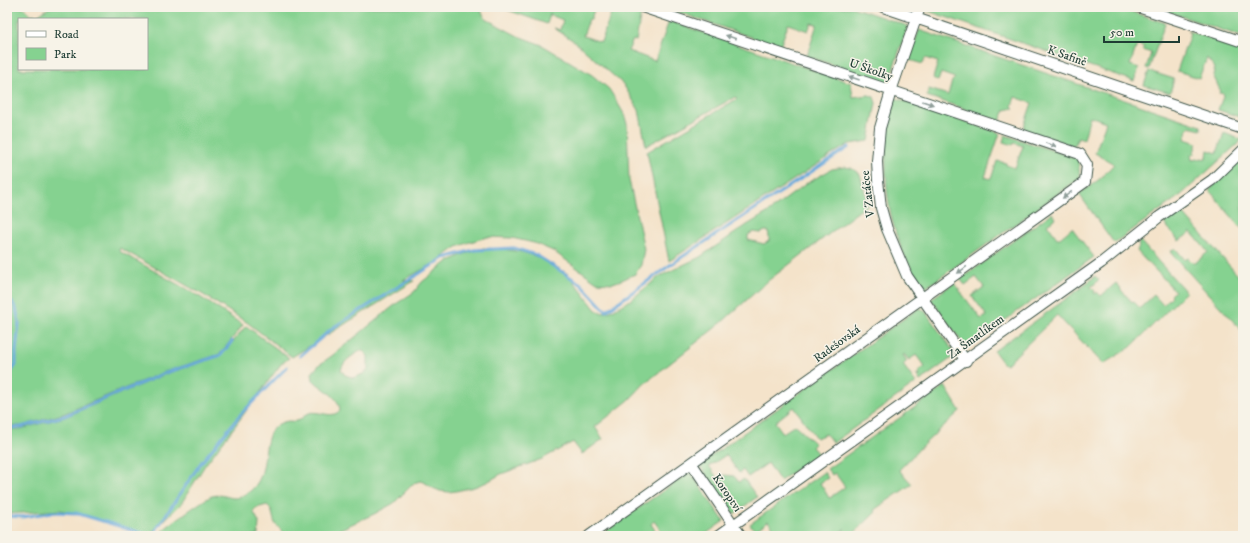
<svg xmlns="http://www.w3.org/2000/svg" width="1250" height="543" font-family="'IM FELL DW Pica',serif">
<rect width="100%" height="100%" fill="#f7f3e8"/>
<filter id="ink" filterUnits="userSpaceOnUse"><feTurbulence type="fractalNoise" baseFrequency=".025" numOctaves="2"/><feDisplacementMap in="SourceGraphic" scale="8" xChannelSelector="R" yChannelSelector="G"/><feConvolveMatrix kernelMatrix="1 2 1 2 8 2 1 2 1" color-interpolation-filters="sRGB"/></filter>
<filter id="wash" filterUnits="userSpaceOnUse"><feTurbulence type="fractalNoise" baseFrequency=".012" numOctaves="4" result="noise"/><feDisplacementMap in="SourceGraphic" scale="16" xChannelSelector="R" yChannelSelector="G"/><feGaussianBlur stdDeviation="0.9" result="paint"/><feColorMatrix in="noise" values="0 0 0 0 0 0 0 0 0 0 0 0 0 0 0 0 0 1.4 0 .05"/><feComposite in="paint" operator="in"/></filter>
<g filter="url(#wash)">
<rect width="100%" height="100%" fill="#f4e3ca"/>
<!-- green -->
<path fill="#85d290" stroke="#528862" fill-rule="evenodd" d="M 7,7 L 23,7 L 32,15 L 34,14 L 36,17 L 50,7 L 481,7 L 482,13 L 486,19 L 518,36 L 542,45 L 592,75 L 609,89 L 617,102 L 624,114 L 627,124 L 629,180 L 644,249 L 641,265 L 635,274 L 624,279 L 613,283 L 597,282 L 553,251 L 534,243 L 512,238 L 487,237 L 470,242 L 457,247 L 433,264 L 403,280 L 414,281 L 292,357 L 248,323 L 202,294 L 120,248 L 119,251 L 200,297 L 243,325 L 220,354 L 164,372 L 63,414 L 21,426 L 7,426 ZM 19,19 L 147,19 L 147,69 L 19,69 Z
M 499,7 L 595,7 L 591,19 L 589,19 L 583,36 L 601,42 L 612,10 L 603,7 L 627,7 L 641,12 L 636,41 L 633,40 L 628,51 L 655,61 L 669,21 L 851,83 L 853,97 L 869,95 L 874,97 L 876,103 L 869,141 L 849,144 L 839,150 L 669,261 L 647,152 L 737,99 L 735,97 L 646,146 L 639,110 L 623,84 L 574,41 L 554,28 L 560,30 L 563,20 L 550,15 L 550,14 L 547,24 Z
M 673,7 L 852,7 L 908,26 L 888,83 L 807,56 L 817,24 L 811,23 L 808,31 L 788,24 L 780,47 L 672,10 Z
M 926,7 L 948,7 L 956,9 L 957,7 L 1117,7 L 1165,23 L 1149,69 L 1146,68 L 1151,53 L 1143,50 L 1144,47 L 1137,45 L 1130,65 L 1139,68 L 1134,81 L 925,10 Z
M 1154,7 L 1243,7 L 1243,37 Z
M 919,30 L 1201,126 L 1201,130 L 1189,127 L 1186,132 L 1187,133 L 1185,139 L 1197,143 L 1194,152 L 1194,154 L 1191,155 L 1192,160 L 1203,158 L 1204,159 L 1207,157 L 1208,150 L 1217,153 L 1224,133 L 1242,140 L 1181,195 L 1114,243 L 1079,194 L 1101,178 L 1114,164 L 1095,153 L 1106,122 L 1090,116 L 1084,139 L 1078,137 L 1074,146 L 1023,129 L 1032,103 L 1015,97 L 1012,106 L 1014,108 L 1005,110 L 1000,121 L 927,96 L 929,89 L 948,95 L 952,81 L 955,78 L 941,73 L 938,81 L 933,78 L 938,62 L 925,58 L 923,64 L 909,60 Z
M 1188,31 L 1243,49 L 1243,118 L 1218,110 L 1224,94 L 1219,93 L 1220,90 L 1213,75 L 1215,68 L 1207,58 L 1199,78 L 1177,71 L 1190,34 Z
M 1149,71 L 1174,79 L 1170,93 L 1144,85 Z
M 895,98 L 1000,133 L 985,177 L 991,179 L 997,161 L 1006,163 L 1006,165 L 1015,168 L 1023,146 L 1014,143 L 1013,145 L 1003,142 L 1005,135 L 1078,159 L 1080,178 L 924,289 C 895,248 884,203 886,153 C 887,146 887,138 888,131 C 890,120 893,109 895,98 Z
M 1243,158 L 1243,230 L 1209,190 Z
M 845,167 L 851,168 L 860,174 L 868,204 L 769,280 L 721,323 L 644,384 L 629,400 L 595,427 L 603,439 L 582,454 L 573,442 L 542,459 L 501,474 L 487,482 L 474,487 L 456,491 L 449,492 L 440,491 L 433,488 L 424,482 L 420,481 L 414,483 L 394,503 L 374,514 L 325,536 L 267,536 L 275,534 L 279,536 L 283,533 C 281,529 277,527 275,523 C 272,516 273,509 267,505 L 256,508 L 253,511 L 259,522 L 258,536 L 159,536 C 160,535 161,532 162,531 C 167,526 207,497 212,496 C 229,492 231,505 249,492 C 268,478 262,452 270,433 C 272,428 279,423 284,422 C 288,420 292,422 296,421 C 301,421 304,415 309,413 C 319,410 333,420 340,410 C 339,396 322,389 313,380 L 312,373 L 319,365 L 333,355 L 396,304 L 414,292 L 422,282 L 446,263 L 462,255 L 483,248 L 502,249 L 522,252 L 535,256 L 545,260 L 568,274 L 596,310 L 603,313 L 611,311 L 632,299 L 660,276 L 700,257 L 747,225 L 767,213 L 807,183 L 832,169 ZM 765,231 L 768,231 L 769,237 L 769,241 L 764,244 L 748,240 L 748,235 L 753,232 L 761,233 ZM 360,351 L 363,351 L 368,356 L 368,369 L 365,373 L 354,378 L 345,375 L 341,370 C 344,360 351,357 360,351 Z
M 1181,211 L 1243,281 L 1243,332 L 1170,252 L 1175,248 L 1185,260 L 1188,258 L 1194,264 L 1208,252 L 1191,232 L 1179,241 L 1164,223 Z
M 1052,213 L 1056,218 L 1047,224 L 1057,238 L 1060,238 L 1072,228 L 1094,257 L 966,348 L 931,299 L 954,283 L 981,319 L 987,316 L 972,296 L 984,287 L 976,277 L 965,285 L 960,279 Z
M 1140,241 L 1186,292 L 1131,347 L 1103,364 L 1057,315 L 1006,365 L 1003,363 L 994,351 L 1085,285 L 1095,276 L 1099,280 L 1091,287 L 1095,291 L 1094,293 L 1095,294 L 1097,292 L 1101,296 L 1116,283 L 1121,288 L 1120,289 L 1133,303 L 1134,302 L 1140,308 L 1154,295 L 1163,305 L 1172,296 L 1171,295 L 1175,291 L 1147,261 L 1146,261 L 1137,251 L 1139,246 L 1138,243 Z
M 919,308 L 924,310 L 956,355 L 920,381 L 916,374 L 919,377 L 920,376 L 918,372 L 925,367 L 916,355 L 909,360 L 904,354 L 903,355 L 907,361 L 903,365 L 916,383 L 833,443 L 826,434 L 816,438 L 794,407 L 775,422 L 783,433 L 795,425 L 812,441 L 815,444 L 812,447 L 818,454 L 780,481 L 768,463 L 748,477 L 743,470 L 739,473 L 726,455 L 709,466 L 718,479 L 724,475 L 734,476 L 739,482 L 744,479 L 757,497 L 734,514 L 699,465 L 833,369 Z
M 246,326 L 289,358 L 281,364 L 235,426 L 205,465 L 181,504 L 148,536 L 94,518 L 60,510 L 7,514 L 7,429 L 20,429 L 65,417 L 166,374 L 221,356 Z
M 945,386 L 960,411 L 922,446 L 899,470 L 912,484 L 874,510 L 876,512 L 851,536 L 839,536 L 845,528 L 835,536 L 769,536 L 776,531 L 768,521 L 755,531 L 750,524 L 824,472 L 828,478 L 820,483 L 829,498 L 832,497 L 832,496 L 845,487 L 835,473 L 832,475 L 827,469 Z
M 690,472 L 724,521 L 703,536 L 665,536 L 654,521 L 651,524 L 658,535 L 657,536 L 599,536 Z"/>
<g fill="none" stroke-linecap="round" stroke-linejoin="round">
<!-- stream -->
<path stroke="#6aabdd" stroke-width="3" d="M 7,295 L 16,308 L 19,323 L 16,351 L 16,365 L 7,377
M 300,356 L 334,327 L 444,258 L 474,250 L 514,248 L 536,255 L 581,284 L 606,311 L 673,263 L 849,147
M 7,428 L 21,427 L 64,416 L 165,373 L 221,355 L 232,341
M 7,516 L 23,517 L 53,512 L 76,513 L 152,536 L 200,464 L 241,414 L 287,367"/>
</g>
</g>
<g filter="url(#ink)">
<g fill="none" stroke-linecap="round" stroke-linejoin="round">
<!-- minor casing -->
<g stroke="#3f564a" stroke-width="12">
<path id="minor" d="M 883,7 L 1243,129
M 920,7 L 891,91 L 880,128 L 877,161 L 878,180 L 881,208 L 887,229 L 907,276 L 966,361
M 1138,7 L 1243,42
M 692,464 L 741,536
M 589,536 L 1085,182 L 1087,165 L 1080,154 L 642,7
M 718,536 L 1101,263 L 1159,217 L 1212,180 L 1243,150"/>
</g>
<!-- minor -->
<use href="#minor" stroke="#fff" stroke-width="10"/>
</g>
<!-- one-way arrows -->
<defs><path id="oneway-solid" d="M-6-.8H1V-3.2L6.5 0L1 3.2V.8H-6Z"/></defs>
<g fill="#8f9e9a">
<use href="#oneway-solid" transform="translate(731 37) rotate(-161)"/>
<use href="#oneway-solid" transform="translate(854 78) rotate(-161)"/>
<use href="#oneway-solid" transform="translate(928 103) rotate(19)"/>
<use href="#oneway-solid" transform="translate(1051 145) rotate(19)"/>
<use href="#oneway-solid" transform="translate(1067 195) rotate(144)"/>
<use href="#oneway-solid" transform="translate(962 270) rotate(144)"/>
</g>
</g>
<g text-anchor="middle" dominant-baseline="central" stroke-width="3" stroke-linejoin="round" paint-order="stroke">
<!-- street labels -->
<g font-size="12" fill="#1f3d34" stroke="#f7f3e8">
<text transform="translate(1067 56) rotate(19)">K Safině</text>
<text transform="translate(871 70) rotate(19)">U Školky</text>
<text transform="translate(868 194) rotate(-97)">V Zatáčce</text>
<text transform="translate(976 337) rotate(-36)">Za Šmatlíkem</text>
<text transform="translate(837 344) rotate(-36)">Radešovská</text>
<text transform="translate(727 493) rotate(56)">Koroptví</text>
</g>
</g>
<!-- margin -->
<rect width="1250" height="543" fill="none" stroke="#f7f3e8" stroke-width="24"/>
<!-- legend -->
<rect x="18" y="18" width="130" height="52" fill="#f7f3e8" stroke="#a1aaa0"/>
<rect x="26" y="31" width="20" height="6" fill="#ffffff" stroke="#a1aaa0"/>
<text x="54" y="38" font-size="12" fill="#1f3d34">Road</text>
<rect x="26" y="48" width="20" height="12" fill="#85d290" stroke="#a1aaa0"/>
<text x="54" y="58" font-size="12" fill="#1f3d34">Park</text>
<!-- scale -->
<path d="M1104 36v6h75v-6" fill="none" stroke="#1f3d34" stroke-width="2"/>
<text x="1110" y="36" font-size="12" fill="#1f3d34" stroke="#f7f3e8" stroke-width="3" paint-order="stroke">50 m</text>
</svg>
